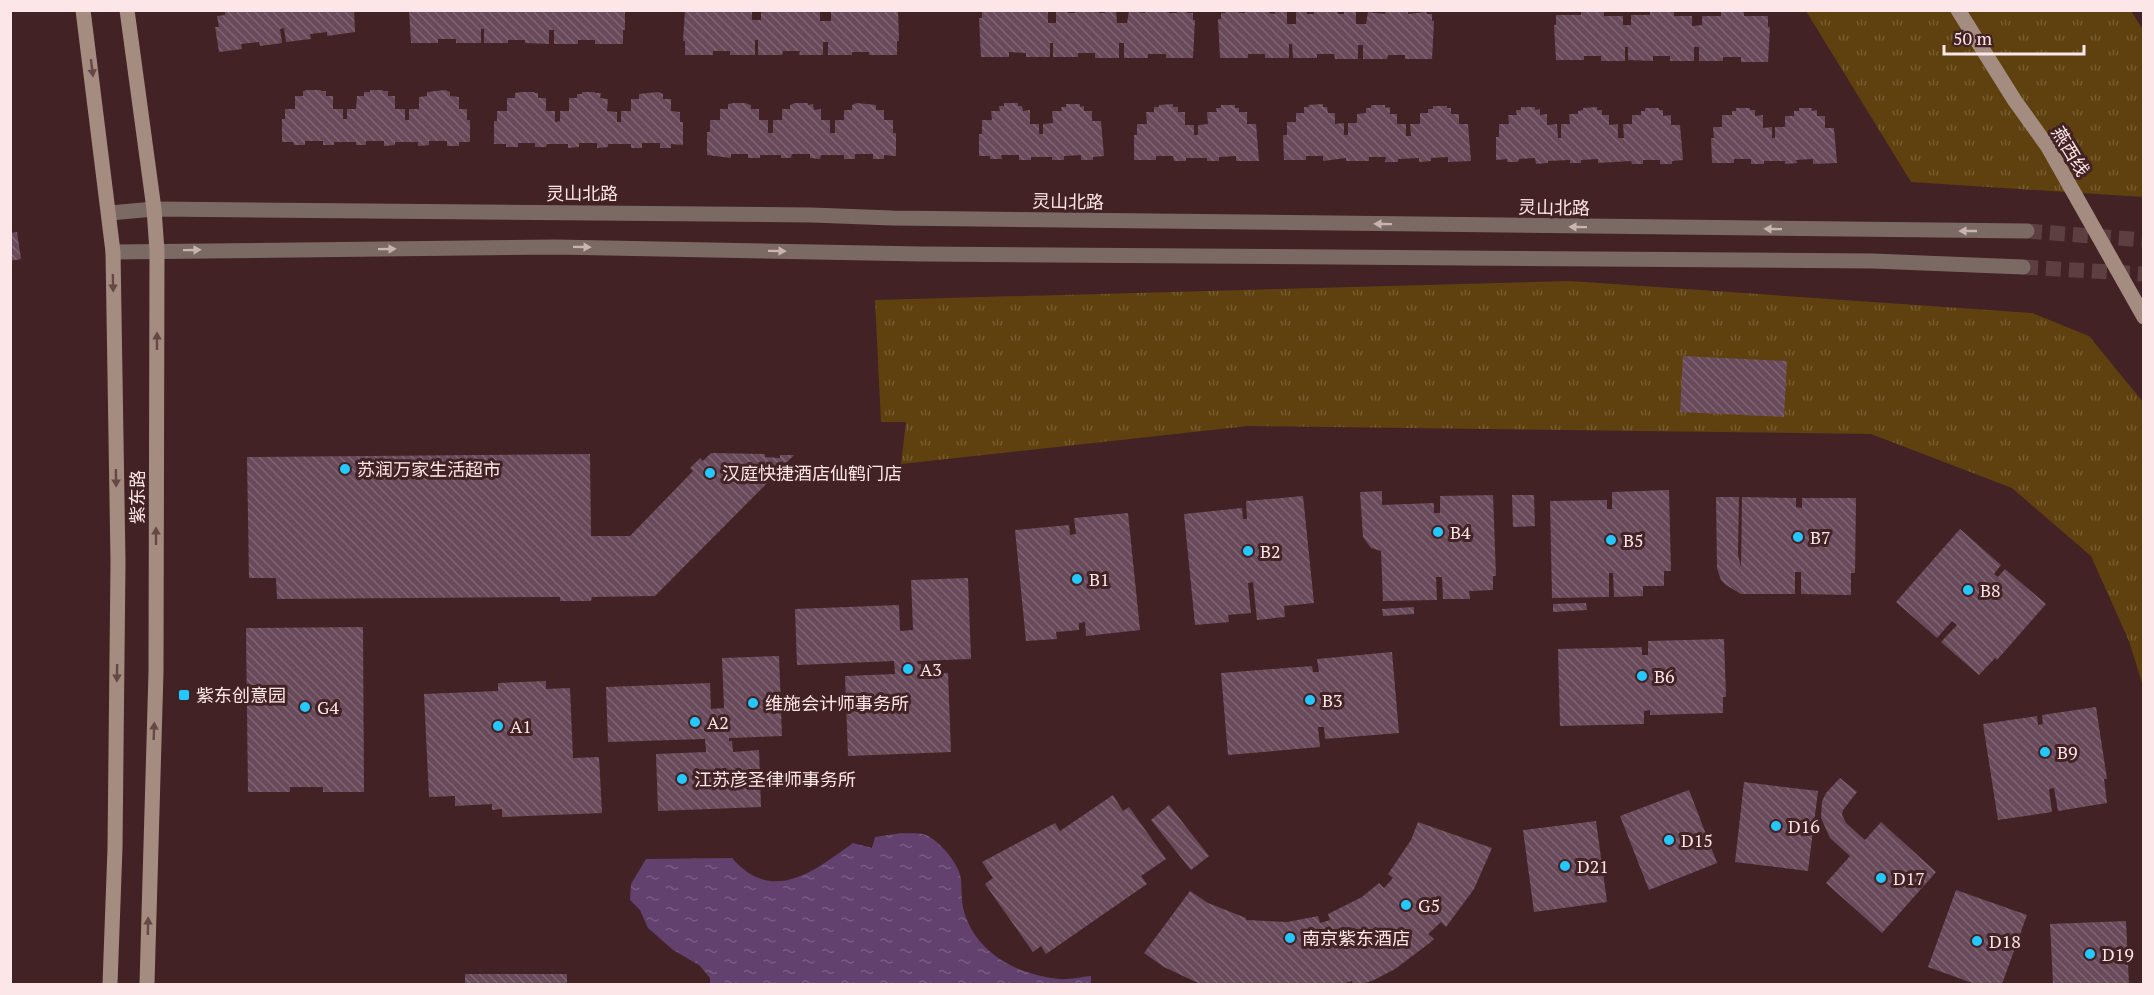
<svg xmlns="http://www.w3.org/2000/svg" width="2154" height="995" font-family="'PT Serif','Noto Sans SC',serif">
<defs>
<pattern id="grass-tufts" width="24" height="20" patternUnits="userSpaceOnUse" patternTransform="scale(1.5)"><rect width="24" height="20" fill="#5e410e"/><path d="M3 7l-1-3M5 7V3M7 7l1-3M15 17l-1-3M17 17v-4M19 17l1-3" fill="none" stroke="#765c31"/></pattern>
<pattern id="water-ripples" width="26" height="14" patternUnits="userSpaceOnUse" patternTransform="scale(1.5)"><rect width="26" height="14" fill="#62416e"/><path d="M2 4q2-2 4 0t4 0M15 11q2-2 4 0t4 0" fill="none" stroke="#795c83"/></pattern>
<pattern id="building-back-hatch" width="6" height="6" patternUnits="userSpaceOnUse" patternTransform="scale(1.5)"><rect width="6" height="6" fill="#694a5a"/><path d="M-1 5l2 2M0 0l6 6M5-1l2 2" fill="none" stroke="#7f6472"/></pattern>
</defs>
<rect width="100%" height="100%" fill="#422224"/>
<!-- grass -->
<path fill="url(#grass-tufts)" d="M 1806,11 L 2131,11 L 2143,30 L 2143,197 L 1911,182 Z
M 1570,281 L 2032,313 L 2089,336 L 2143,402 L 2143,686 L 2129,641 L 2091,556 L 2012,488 L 1871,434 L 1248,426 L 901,464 L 906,422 L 881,422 L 875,300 Z"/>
<!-- water -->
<path fill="url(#water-ripples)" d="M 901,833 C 908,834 921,832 928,836 C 941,843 959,864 961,879 C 962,892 961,903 965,915 C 979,955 1019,975 1059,979 C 1069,980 1080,977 1091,976 L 1091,984 L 1095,984 L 710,984 L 710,978 L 699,965 L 673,950 L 648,928 L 640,910 L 630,900 L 631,884 L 646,859 L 732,858 C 773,905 814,871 853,843 L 872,848 L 875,837 Z"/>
<!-- building -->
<path fill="url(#building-back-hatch)" d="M 225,10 L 354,10 L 355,32 L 327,36 L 327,32 L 310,34 L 311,39 L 286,42 L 284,28 L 280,29 L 282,43 L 260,46 L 259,42 L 241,44 L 242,49 L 219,52 L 215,27 L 219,27 L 217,16 L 225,15 Z
M 409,10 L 625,10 L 625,30 L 623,30 L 623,44 L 595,44 L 595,40 L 578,40 L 578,44 L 554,44 L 554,30 L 549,30 L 549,44 L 525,43 L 525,40 L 508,40 L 508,43 L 484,43 L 484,29 L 481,29 L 481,43 L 456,43 L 456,39 L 438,39 L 438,43 L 411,43 Z
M 685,10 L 752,10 L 752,20 L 761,20 L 761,10 L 820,10 L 820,21 L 831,21 L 831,10 L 898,10 L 899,41 L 897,41 L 897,55 L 869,55 L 869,52 L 852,52 L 852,55 L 828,55 L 828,42 L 823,42 L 823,55 L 799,55 L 800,51 L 783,51 L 782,55 L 758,55 L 758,40 L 755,40 L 755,55 L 730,55 L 730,51 L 713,51 L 713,55 L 685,55 L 685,41 L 683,41 Z
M 986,10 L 1006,12 L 1006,10 L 1029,10 L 1029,12 L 1048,10 L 1048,23 L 1056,23 L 1056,10 L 1068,10 L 1068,13 L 1075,13 L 1075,10 L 1099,10 L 1099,13 L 1105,13 L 1105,10 L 1116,10 L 1117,23 L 1127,23 L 1129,11 L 1145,13 L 1145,10 L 1169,10 L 1169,13 L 1177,13 L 1177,11 L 1187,11 L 1187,13 L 1193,13 L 1193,20 L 1195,20 L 1193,58 L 1166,58 L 1166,54 L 1148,54 L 1148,58 L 1124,58 L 1124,43 L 1119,43 L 1119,58 L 1095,58 L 1095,53 L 1078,53 L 1078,57 L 1053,57 L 1053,43 L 1050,43 L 1050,57 L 1026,57 L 1026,53 L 1009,52 L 1009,57 L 981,57 L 979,18 L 982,18 L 982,12 Z
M 1245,10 L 1269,10 L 1269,13 L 1275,14 L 1275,11 L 1287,11 L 1287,24 L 1296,24 L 1296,11 L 1307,11 L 1307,14 L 1314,14 L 1314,10 L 1338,10 L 1338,14 L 1344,14 L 1344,11 L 1356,11 L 1356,24 L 1366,24 L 1368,12 L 1385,14 L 1385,10 L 1408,10 L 1408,14 L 1426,12 L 1427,14 L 1432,14 L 1432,21 L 1434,21 L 1432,59 L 1405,59 L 1405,55 L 1388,55 L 1387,59 L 1363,59 L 1363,45 L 1358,45 L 1358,59 L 1335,59 L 1334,54 L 1317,54 L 1317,58 L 1293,58 L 1292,44 L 1289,44 L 1289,58 L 1265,58 L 1265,54 L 1248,54 L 1248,58 L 1220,58 L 1218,19 L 1221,19 L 1221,13 L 1225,13 L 1225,11 L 1245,13 Z
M 1581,10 L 1604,10 L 1604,16 L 1623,16 L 1623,25 L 1631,25 L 1631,15 L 1650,15 L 1650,10 L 1674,10 L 1674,16 L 1692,16 L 1692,26 L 1702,25 L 1702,16 L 1721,16 L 1721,10 L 1744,10 L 1744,16 L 1768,16 L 1768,27 L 1770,27 L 1768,62 L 1741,62 L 1741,57 L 1723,57 L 1723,61 L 1699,61 L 1699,47 L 1694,47 L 1694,61 L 1670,61 L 1670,56 L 1653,56 L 1653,61 L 1628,60 L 1628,47 L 1625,47 L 1625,61 L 1601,61 L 1601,56 L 1584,56 L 1584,60 L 1556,60 L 1554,25 L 1556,25 L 1556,15 L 1581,15 Z
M 308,90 L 321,90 L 321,91 L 326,91 L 326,96 L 333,96 L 333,109 L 343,109 L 343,119 L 347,119 L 347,109 L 356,109 L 357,96 L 364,96 L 364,92 L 370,92 L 370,90 L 383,90 L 383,91 L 388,91 L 388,96 L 395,96 L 395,109 L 405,109 L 405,120 L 409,120 L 409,109 L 419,109 L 419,97 L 427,96 L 427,92 L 445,90 L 450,92 L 450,96 L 459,97 L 459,109 L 467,109 L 467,120 L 470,120 L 470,142 L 459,142 L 459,146 L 447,146 L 447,141 L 429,141 L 429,145 L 418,146 L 418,142 L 395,142 L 395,145 L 384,146 L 384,141 L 366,141 L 366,145 L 356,145 L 356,142 L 334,142 L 334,145 L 323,145 L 323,141 L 305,141 L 305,145 L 294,145 L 293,142 L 282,142 L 282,119 L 285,119 L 285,109 L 295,109 L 295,96 L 303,96 L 303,91 Z
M 521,92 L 534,92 L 534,93 L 538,93 L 538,98 L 546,98 L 546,111 L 555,111 L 555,122 L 560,121 L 560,111 L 569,111 L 569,98 L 577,98 L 577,94 L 582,94 L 582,92 L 595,92 L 595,93 L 601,93 L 600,98 L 608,99 L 607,111 L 617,112 L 617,122 L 621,122 L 621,111 L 631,111 L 631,99 L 639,99 L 639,94 L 658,92 L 663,94 L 663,99 L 671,99 L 671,111 L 680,112 L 680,122 L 683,122 L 683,145 L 671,144 L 671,148 L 660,148 L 660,143 L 642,143 L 642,148 L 631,148 L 631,144 L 608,144 L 608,147 L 597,148 L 597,143 L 579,143 L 579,147 L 568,148 L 568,144 L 547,144 L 546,147 L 535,147 L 535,143 L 518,143 L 518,147 L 506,147 L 506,144 L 494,144 L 494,121 L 497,121 L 497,111 L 507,111 L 507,98 L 515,98 L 515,93 Z
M 734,103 L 746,103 L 747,104 L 751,105 L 751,109 L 759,109 L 759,120 L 768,120 L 768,133 L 773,133 L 773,120 L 782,120 L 782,109 L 790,109 L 790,105 L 795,103 L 808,103 L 808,105 L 813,104 L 814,110 L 821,109 L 821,120 L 830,120 L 830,133 L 835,133 L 835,120 L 844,120 L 844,110 L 852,110 L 852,105 L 857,103 L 876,105 L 876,110 L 884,110 L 884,120 L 893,120 L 893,133 L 896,133 L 896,156 L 884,155 L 884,159 L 873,159 L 873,154 L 855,154 L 855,159 L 844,159 L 844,155 L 821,155 L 820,159 L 810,158 L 810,154 L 792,154 L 791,158 L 781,158 L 781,155 L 760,155 L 760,158 L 748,158 L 748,154 L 731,154 L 731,158 L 707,155 L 707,132 L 710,132 L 710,120 L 720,120 L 720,109 L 728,109 L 728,104 Z
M 1004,103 L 1018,103 L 1018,106 L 1022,106 L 1023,111 L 1030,110 L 1030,124 L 1039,124 L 1039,134 L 1043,134 L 1043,124 L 1053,123 L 1052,111 L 1062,111 L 1061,107 L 1066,107 L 1066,104 L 1080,104 L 1080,107 L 1084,106 L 1084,111 L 1092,111 L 1092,121 L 1101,121 L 1104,156 L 1093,157 L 1093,160 L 1081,160 L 1081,155 L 1064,156 L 1064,160 L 1052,160 L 1052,157 L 1031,157 L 1031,160 L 1019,160 L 1019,155 L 1001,155 L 1002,159 L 990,159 L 990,156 L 979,156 L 979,134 L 982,134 L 982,120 L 992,120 L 991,111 L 1000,111 L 999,106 L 1004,106 Z
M 1173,104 L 1173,107 L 1178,107 L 1178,112 L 1185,112 L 1185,125 L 1194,125 L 1194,135 L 1198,135 L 1198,125 L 1208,124 L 1207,112 L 1217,112 L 1216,108 L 1221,108 L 1221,105 L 1235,105 L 1235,108 L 1239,108 L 1239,112 L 1247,112 L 1247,124 L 1256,124 L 1259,161 L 1236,161 L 1236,156 L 1219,157 L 1219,161 L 1207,161 L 1207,158 L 1186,158 L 1186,161 L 1174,161 L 1173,156 L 1156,156 L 1156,160 L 1134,160 L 1134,135 L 1137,135 L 1137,124 L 1147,124 L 1146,112 L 1154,112 L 1154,107 L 1159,107 L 1159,105 Z
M 1323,104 L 1323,107 L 1327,107 L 1328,113 L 1335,113 L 1335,124 L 1344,123 L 1344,135 L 1348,135 L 1348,123 L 1357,123 L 1357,114 L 1366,113 L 1366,108 L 1371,108 L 1371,105 L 1385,105 L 1385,108 L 1390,107 L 1390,114 L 1397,114 L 1397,124 L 1406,124 L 1406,136 L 1411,136 L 1410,124 L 1420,124 L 1420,113 L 1428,113 L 1428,109 L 1433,109 L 1433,106 L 1447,106 L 1447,108 L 1451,108 L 1451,114 L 1459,114 L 1459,124 L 1468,124 L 1471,161 L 1448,162 L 1448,157 L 1431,158 L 1431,161 L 1419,162 L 1419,158 L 1398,159 L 1398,162 L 1385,162 L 1386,157 L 1369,157 L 1369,161 L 1346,161 L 1346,158 L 1323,161 L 1323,156 L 1306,156 L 1306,160 L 1284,160 L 1283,135 L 1287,135 L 1287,122 L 1296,122 L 1296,113 L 1304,113 L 1304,107 L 1309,107 L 1308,105 Z
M 1521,107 L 1535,107 L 1535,110 L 1540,109 L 1540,115 L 1547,114 L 1547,125 L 1557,124 L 1558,138 L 1561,138 L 1561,124 L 1570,124 L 1569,114 L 1578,114 L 1578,111 L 1583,110 L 1583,108 L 1597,107 L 1597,110 L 1602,110 L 1602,115 L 1609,115 L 1609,125 L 1618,124 L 1618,138 L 1624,138 L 1623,124 L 1632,124 L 1632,115 L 1641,115 L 1641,111 L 1645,111 L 1645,108 L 1659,108 L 1659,110 L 1663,110 L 1663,116 L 1671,115 L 1671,125 L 1680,125 L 1683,160 L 1672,161 L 1672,164 L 1660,164 L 1660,160 L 1643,160 L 1643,164 L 1632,164 L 1631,161 L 1598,163 L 1598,159 L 1581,160 L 1581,163 L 1570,163 L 1570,160 L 1548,161 L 1548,163 L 1536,164 L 1535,158 L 1519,159 L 1518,162 L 1507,162 L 1507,159 L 1496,160 L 1496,137 L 1499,137 L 1499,124 L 1509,124 L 1508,115 L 1517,115 L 1516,110 L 1521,110 Z
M 1736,108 L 1750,108 L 1750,110 L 1755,110 L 1755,116 L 1763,115 L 1763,128 L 1772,127 L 1772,138 L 1775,138 L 1775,127 L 1785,127 L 1785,116 L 1794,116 L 1794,111 L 1799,111 L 1799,108 L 1812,108 L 1811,111 L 1817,110 L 1817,116 L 1825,116 L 1825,128 L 1834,128 L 1837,163 L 1813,164 L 1813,159 L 1796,160 L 1797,163 L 1785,164 L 1785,161 L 1764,161 L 1764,164 L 1751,164 L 1751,159 L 1734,159 L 1734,163 L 1712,163 L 1711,138 L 1714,138 L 1713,127 L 1722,127 L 1722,115 L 1732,115 L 1732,111 L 1736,111 Z
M 17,232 L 21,259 L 10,261 L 10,233 Z
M 1683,356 L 1787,361 L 1784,417 L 1680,412 Z
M 711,453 L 765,454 L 765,457 L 780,458 L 780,455 L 794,455 L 785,464 L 782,461 L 777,467 L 780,470 L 655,596 L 592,597 L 591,601 L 560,601 L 560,597 L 277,599 L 276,578 L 249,578 L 247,457 L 590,454 L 591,536 L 630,536 L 693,471 L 690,468 L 700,458 L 703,461 Z
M 1669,490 L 1671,571 L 1664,571 L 1664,586 L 1643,586 L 1643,596 L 1614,597 L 1613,573 L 1609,573 L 1609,597 L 1552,598 L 1550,501 L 1607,500 L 1607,509 L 1612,509 L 1612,492 Z
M 1382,491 L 1382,505 L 1434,503 L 1434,513 L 1440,513 L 1440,496 L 1493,495 L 1496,576 L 1493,576 L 1493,590 L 1469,591 L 1470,599 L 1443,599 L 1442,577 L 1436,577 L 1437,600 L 1383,601 L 1381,551 L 1371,548 L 1363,537 L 1360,492 Z
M 1512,495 L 1534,495 L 1535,526 L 1513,527 Z
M 1303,496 L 1314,603 L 1284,606 L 1285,617 L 1257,620 L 1253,582 L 1248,583 L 1251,613 L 1228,615 L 1229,622 L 1195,625 L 1184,514 L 1242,508 L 1243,519 L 1247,519 L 1246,501 Z
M 1716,497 L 1739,497 L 1738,555 L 1741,567 L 1742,497 L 1796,498 L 1796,507 L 1802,508 L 1802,498 L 1856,498 L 1855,573 L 1851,573 L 1851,595 L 1801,594 L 1801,572 L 1795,572 L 1795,594 L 1741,594 L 1726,585 L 1721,580 L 1717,568 Z
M 1128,513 L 1140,630 L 1086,636 L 1085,622 L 1079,623 L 1079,630 L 1056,632 L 1057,639 L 1026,641 L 1015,530 L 1069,525 L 1070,535 L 1076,534 L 1074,518 Z
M 1960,529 L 2001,565 L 1994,574 L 1998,577 L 2005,569 L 2046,604 L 1997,660 L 1995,658 L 1979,675 L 1941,642 L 1957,625 L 1952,621 L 1937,638 L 1896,602 Z
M 968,578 L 971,659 L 917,661 L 918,664 L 921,664 L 922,674 L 948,673 L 951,752 L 848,756 L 845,676 L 895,674 L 894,661 L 797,665 L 795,609 L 899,605 L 900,631 L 913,630 L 911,580 Z
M 1586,603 L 1587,610 L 1553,612 L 1553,604 Z
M 1414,607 L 1414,614 L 1383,616 L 1382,609 Z
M 363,627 L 364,792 L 323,792 L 323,787 L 290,787 L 290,792 L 248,792 L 246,628 Z
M 1724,639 L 1726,697 L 1723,697 L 1723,713 L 1650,715 L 1650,710 L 1644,711 L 1644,724 L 1560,726 L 1558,649 L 1642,647 L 1642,655 L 1648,655 L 1648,641 Z
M 1392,652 L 1399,733 L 1325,739 L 1324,727 L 1318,727 L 1320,747 L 1228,755 L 1221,673 L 1312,666 L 1313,672 L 1319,672 L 1317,659 Z
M 779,656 L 782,736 L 729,738 L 729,741 L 732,741 L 733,752 L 759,750 L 761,807 L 658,811 L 656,754 L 706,752 L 705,739 L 608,742 L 606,687 L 710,683 L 711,709 L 724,708 L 722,658 Z
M 546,681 L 546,689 L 570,688 L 573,758 L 599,757 L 602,813 L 502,817 L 502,809 L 492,810 L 492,804 L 455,806 L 455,796 L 429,797 L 424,694 L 498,691 L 498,683 Z
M 2096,707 L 2107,779 L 2104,779 L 2107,803 L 2058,811 L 2054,788 L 2049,789 L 2052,812 L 1998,820 L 1983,724 L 2037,716 L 2038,725 L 2043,724 L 2042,715 Z
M 1840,778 L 1857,792 L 1843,810 L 1842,815 L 1846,823 L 1865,840 L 1881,822 L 1936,872 L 1882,933 L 1826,883 L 1850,856 L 1830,838 L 1821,818 L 1822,801 L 1826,793 Z
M 1744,782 L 1818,791 L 1808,871 L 1735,862 Z
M 1689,790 L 1717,863 L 1649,890 L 1620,816 Z
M 1113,795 L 1123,811 L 1129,807 L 1166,859 L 1141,876 L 1147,884 L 1046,954 L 1041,946 L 1033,952 L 985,884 L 993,878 L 982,862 L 1055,823 L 1060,831 Z
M 1169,805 L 1209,856 L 1191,870 L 1151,820 Z
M 1596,821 L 1607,902 L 1534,912 L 1523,830 Z
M 1418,822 L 1492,848 L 1474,889 L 1446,927 L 1441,922 L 1428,934 L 1434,939 L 1431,942 L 1395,969 L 1374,980 L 1362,984 L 1353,984 L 1352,981 L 1341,984 L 1200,984 L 1164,967 L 1144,953 L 1190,891 L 1208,903 L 1246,918 L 1246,920 L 1287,922 L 1318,916 L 1320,923 L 1330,920 L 1328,914 L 1362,897 L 1379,883 L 1384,888 L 1393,878 L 1388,874 L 1411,840 Z
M 1956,890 L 2027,915 L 2002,984 L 1975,984 L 1928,967 Z
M 2126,921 L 2129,984 L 2053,984 L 2050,924 Z
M 465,974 L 567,974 L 567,984 L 465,984 Z"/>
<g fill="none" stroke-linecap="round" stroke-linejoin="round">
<!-- tertiary-tunnel -->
<path stroke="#5e3f41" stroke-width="15" stroke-dasharray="15 8" stroke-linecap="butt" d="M 2027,231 L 2144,240
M 2023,267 L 2144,274"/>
<!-- tertiary -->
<path stroke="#7a6a63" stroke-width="15" d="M 110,213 L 154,209 L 812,215 L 892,218 L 2027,231
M 113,252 L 555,247 L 922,254 L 1873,261 L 2023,267"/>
<!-- secondary -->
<path stroke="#a58c81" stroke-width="15" d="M 83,10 L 113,252 L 118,562 L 115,848 L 110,984
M 127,10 L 154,209 L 157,251 L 156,672 L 147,984
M 1958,10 L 2015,101 L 2048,147 L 2144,317"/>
</g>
<!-- one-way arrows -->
<defs><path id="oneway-solid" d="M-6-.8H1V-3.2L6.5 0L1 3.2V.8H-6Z" transform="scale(1.5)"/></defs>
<g fill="#654745">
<use href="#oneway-solid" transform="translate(92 68) rotate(83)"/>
<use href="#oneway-solid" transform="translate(113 283) rotate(89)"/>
<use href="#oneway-solid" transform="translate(157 341) rotate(-90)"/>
<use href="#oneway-solid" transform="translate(116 478) rotate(89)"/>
<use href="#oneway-solid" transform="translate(156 536) rotate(-90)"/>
<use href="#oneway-solid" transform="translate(117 673) rotate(91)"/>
<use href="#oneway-solid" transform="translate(154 731) rotate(-88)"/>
<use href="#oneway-solid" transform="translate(148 926) rotate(-89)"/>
</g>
<g fill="#c9b4b2">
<use href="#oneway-solid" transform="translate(1383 224) rotate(-179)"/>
<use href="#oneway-solid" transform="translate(1578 227) rotate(-179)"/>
<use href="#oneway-solid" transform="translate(1773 229) rotate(-179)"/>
<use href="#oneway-solid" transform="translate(1968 231) rotate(-180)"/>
<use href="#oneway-solid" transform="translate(582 247) rotate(1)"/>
<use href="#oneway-solid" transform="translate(387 249) rotate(-1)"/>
<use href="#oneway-solid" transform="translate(192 250) rotate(-1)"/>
<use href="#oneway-solid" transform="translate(777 251) rotate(1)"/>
</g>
<!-- markers -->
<g fill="#23c9fe" stroke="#422224" stroke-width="2">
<circle cx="345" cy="469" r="6"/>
<circle cx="710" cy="473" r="6"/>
<circle cx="1438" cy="532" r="6"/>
<circle cx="1798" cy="537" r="6"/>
<circle cx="1611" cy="540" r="6"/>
<circle cx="1248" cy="551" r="6"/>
<circle cx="1077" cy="579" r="6"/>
<circle cx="1968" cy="590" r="6"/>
<circle cx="908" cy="669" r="6"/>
<circle cx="1642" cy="676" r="6"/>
<rect x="178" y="689" width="12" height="12" rx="3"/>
<circle cx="1310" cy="700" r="6"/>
<circle cx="753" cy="703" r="6"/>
<circle cx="305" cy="707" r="6"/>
<circle cx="695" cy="722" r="6"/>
<circle cx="498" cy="726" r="6"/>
<circle cx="2045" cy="752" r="6"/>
<circle cx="682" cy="779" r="6"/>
<circle cx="1776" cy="826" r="6"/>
<circle cx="1669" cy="840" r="6"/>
<circle cx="1565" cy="866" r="6"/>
<circle cx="1881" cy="878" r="6"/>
<circle cx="1406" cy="905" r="6"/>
<circle cx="1290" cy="938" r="6"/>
<circle cx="1977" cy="941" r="6"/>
<circle cx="2090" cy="954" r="6"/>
</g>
<g text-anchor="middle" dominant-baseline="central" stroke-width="6" stroke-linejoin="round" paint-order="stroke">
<!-- street labels -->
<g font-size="18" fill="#fde6e7" stroke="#422224">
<text transform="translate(2071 151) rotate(59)">燕西线</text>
<text x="582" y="193">灵山北路</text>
<text transform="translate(1068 201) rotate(1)">灵山北路</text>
<text transform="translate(1554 207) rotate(1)">灵山北路</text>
<text transform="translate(137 497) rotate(-90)">紫东路</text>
</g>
<!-- poi labels -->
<g font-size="18" fill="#fde6e7" stroke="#422224" text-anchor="start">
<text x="357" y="469">苏润万家生活超市</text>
<text x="722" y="473">汉庭快捷酒店仙鹤门店</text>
<text x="1450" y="532">B4</text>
<text x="1810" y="537">B7</text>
<text x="1623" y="540">B5</text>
<text x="1260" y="551">B2</text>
<text x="1089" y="579">B1</text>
<text x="1980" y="590">B8</text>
<text x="920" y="669">A3</text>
<text x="1654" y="676">B6</text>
<text x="196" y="695">紫东创意园</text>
<text x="1322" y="700">B3</text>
<text x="765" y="703">维施会计师事务所</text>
<text x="317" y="707">G4</text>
<text x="707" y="722">A2</text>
<text x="510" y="726">A1</text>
<text x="2057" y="752">B9</text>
<text x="694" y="779">江苏彦圣律师事务所</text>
<text x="1788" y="826">D16</text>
<text x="1681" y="840">D15</text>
<text x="1577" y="866">D21</text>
<text x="1893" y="878">D17</text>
<text x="1418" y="905">G5</text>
<text x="1302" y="938">南京紫东酒店</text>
<text x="1989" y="941">D18</text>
<text x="2102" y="954">D19</text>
</g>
</g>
<!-- border -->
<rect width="2154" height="995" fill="none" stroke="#fde6e7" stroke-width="24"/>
<!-- scale -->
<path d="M1944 45v9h140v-9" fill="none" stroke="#fde6e7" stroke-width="3"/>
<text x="1953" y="45" font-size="18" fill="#fde6e7" stroke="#422224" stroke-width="4.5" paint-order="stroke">50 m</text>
</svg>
